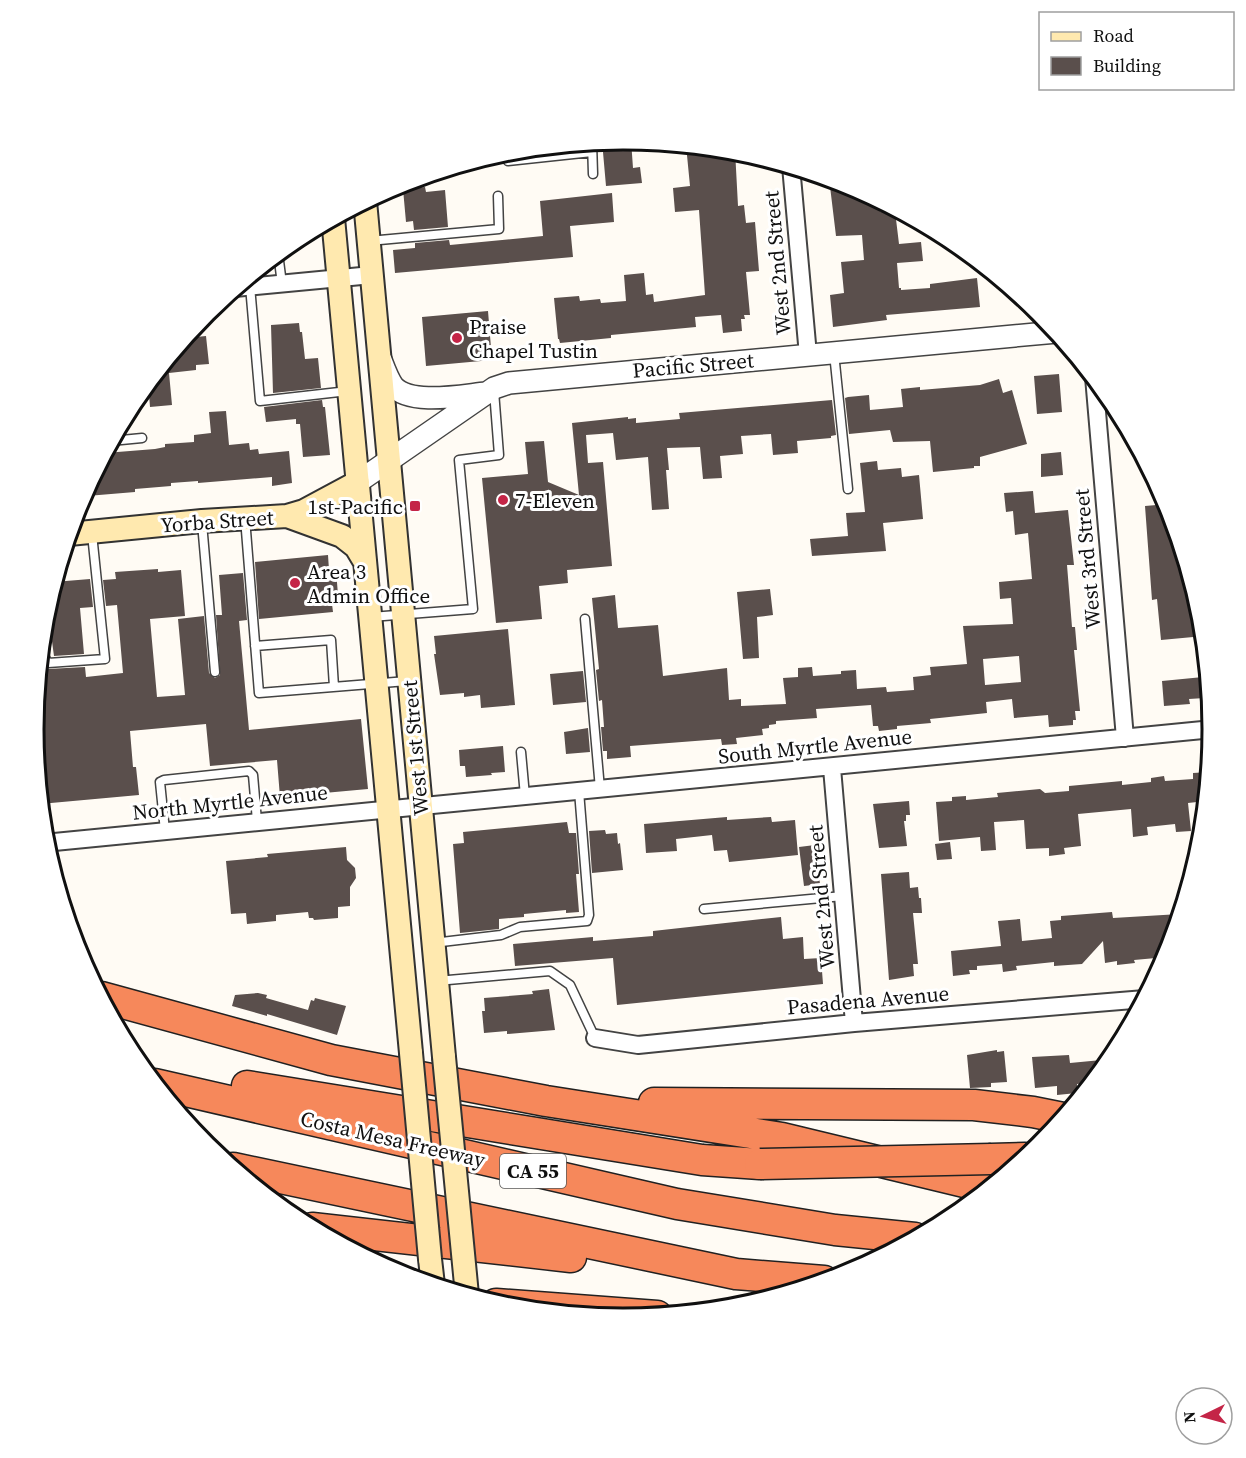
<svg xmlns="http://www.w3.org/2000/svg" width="1246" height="1458" font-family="'Source Serif 4',serif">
<rect width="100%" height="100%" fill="#fffbf4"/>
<!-- building -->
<path fill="#5a4f4c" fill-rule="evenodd" d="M 623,139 L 631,140 L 633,168 L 640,167 L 642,183 L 606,186 L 602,141 Z
M 686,145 L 735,150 L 738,206 L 744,205 L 746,223 L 755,222 L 759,271 L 746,272 L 750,315 L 744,315 L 745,319 L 741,319 L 742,331 L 723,333 L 721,315 L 695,317 L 696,327 L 611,335 L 611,338 L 560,343 L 559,339 L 558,339 L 554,298 L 579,296 L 580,301 L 600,299 L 601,303 L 626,301 L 624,275 L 644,273 L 646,295 L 653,294 L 654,302 L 705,295 L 699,210 L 675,212 L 673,188 L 690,186 Z
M 829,178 L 849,184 L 879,200 L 880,212 L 895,211 L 899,244 L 921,242 L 923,261 L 897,263 L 899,288 L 901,288 L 901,290 L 930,288 L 930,284 L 977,278 L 980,307 L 886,315 L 887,320 L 833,327 L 830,295 L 844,293 L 841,262 L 864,260 L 862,235 L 836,236 Z
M 425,187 L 426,192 L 445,190 L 448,227 L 414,230 L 413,221 L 406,222 L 403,189 Z
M 612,193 L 614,222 L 570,226 L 573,257 L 395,273 L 393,250 L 415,248 L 415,243 L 449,240 L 450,245 L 543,236 L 540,201 Z
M 488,311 L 492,360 L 426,366 L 422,317 Z
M 299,323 L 300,332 L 302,332 L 305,359 L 318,358 L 321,388 L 273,393 L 271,325 Z
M 195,324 L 196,337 L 206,336 L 209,364 L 196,365 L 196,370 L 169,373 L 172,405 L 150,407 L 148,382 Z
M 1059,374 L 1062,412 L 1037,414 L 1034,376 Z
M 999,379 L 1003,393 L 1012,390 L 1027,444 L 980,457 L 980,466 L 974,466 L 974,468 L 933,472 L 930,441 L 893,442 L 890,430 L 849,434 L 845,398 L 848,397 L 869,395 L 870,410 L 903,407 L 901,389 L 920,387 L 920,390 L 980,385 Z
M 322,400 L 323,407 L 325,407 L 330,455 L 303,457 L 300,424 L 296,424 L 296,419 L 266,422 L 264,407 Z
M 832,400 L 836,435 L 831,436 L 831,438 L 797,441 L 798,453 L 773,455 L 771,434 L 741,436 L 743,454 L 720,456 L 722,478 L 703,479 L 700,447 L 667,448 L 669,470 L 666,470 L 669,509 L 652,510 L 648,457 L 616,460 L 613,433 L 586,435 L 588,463 L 603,462 L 612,566 L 567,570 L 568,583 L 539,586 L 542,619 L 496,623 L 482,478 L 528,474 L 525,442 L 544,441 L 548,482 L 579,495 L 572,423 L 628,417 L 628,419 L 636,418 L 636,423 L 680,419 L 679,413 Z
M 226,411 L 229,445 L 249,443 L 250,450 L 258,449 L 259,454 L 289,451 L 292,483 L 272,486 L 272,477 L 198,483 L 198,481 L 171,483 L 171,486 L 135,489 L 135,492 L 87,496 L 86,487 L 105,453 L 155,449 L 165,447 L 165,444 L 194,442 L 194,435 L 211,433 L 209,412 Z
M 1061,452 L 1063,475 L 1041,477 L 1041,454 Z
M 877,461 L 878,470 L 901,468 L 902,477 L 919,475 L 923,519 L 883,523 L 886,551 L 812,556 L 810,539 L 848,536 L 846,513 L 865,512 L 860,463 Z
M 1033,491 L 1035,513 L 1068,510 L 1074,565 L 1067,565 L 1072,627 L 1075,627 L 1077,650 L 1074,650 L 1080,711 L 1075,711 L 1076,720 L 1073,720 L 1073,725 L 1049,727 L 1048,715 L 1014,718 L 1012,699 L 986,702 L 987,713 L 930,719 L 931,723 L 897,726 L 897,729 L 879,731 L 878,726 L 873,726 L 871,705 L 816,709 L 817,718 L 776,721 L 776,724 L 769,725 L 769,728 L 762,729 L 763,735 L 736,738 L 737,744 L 722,745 L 721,739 L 630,746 L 631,757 L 607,759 L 607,751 L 603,751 L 601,727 L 604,727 L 602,700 L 599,701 L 596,670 L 599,669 L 592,598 L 615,595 L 618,628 L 658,625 L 663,676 L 727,668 L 729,700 L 741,699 L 741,706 L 786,704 L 783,678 L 798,677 L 798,668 L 812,667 L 813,676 L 841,674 L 841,671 L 856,670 L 857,689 L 886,687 L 887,692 L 914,690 L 913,677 L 931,675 L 930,667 L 967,664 L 963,626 L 1013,624 L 1011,598 L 1000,599 L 999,582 L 1032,579 L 1028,533 L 1015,535 L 1013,511 L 1006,512 L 1004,493 ZM 1019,656 L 1021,682 L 985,685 L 983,659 Z
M 1168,504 L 1202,614 L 1204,636 L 1161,640 L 1157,599 L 1152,600 L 1145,506 Z
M 328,555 L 329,570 L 336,570 L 338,595 L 331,596 L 333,612 L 259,619 L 255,562 Z
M 158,569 L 158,572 L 181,570 L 185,616 L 150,619 L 157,697 L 185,695 L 178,619 L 204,616 L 209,673 L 215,678 L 220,675 L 216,615 L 222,615 L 219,575 L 243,573 L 247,620 L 239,621 L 249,730 L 361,719 L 368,789 L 280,797 L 277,760 L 210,766 L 206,724 L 130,731 L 133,767 L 136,767 L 139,795 L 40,804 L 33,729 L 40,661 L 43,667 L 48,669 L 85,667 L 86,677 L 123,673 L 117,605 L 106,606 L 103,580 L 116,579 L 115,572 Z
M 90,579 L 93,607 L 80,608 L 84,654 L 54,656 L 47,605 L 54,582 Z
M 770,589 L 773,615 L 757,617 L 759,658 L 743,659 L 737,592 Z
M 508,629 L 515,705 L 481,708 L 480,695 L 464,697 L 464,693 L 440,695 L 434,654 L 436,654 L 434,636 Z
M 583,671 L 586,702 L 553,705 L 550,674 Z
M 1203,677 L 1205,698 L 1189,699 L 1190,704 L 1164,706 L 1162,681 Z
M 588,728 L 590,752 L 566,754 L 564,732 Z
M 503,746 L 505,772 L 491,773 L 492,775 L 466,777 L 465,766 L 460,766 L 459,750 Z
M 1209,772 L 1206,801 L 1188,803 L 1191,831 L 1176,832 L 1175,824 L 1147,827 L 1148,835 L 1133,837 L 1131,809 L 1078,814 L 1081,846 L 1064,848 L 1065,854 L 1049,856 L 1049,848 L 1026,849 L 1024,820 L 994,822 L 996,850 L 981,851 L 980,837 L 939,841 L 936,802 L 952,801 L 952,797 L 966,796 L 966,800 L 998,797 L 997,793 L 1040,789 L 1045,793 L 1069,791 L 1069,786 L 1122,781 L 1122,785 L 1151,782 L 1151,778 L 1164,776 L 1165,781 L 1193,779 L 1193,773 Z
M 909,801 L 910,815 L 906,815 L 906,821 L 904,821 L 907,846 L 879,848 L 873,804 Z
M 727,817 L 727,820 L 771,817 L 772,822 L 795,820 L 798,855 L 729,862 L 727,850 L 714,851 L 712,835 L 676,839 L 677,851 L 646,853 L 644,824 Z
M 567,822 L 569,833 L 576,833 L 579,874 L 576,874 L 579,912 L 566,913 L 566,910 L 524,914 L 524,917 L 499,919 L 499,929 L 460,933 L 453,844 L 464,843 L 463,832 Z
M 605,830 L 606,834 L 617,833 L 618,844 L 620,843 L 623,870 L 592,873 L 589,831 Z
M 950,842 L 952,859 L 937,860 L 935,844 Z
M 815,845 L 820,884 L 804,886 L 799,847 Z
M 346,847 L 347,860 L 355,868 L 356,878 L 350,887 L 350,906 L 338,907 L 338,918 L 314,920 L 313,918 L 309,918 L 308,912 L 276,915 L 276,921 L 247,924 L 246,913 L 231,914 L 226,861 L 268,857 L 267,854 Z
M 909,872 L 910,888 L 918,887 L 919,898 L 921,898 L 922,913 L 913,913 L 918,964 L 913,964 L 914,976 L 889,980 L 881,874 Z
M 1112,912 L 1113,918 L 1180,914 L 1167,957 L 1134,960 L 1135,963 L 1117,965 L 1117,961 L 1105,963 L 1103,941 L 1082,964 L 1054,966 L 1054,962 L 1016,966 L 1017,970 L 1003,972 L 1002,964 L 977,966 L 977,970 L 969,970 L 970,974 L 953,976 L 951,951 L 1001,946 L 998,921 L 1020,919 L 1022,941 L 1052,938 L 1050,921 L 1061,920 L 1061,916 Z
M 781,917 L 783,939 L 803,937 L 804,959 L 821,958 L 823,984 L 617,1005 L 613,958 L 515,966 L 513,944 L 593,937 L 593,941 L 653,936 L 653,931 Z
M 549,989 L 555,1030 L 507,1034 L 507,1031 L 484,1033 L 482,1011 L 485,1011 L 484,998 L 533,994 L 532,991 Z
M 258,993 L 267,995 L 266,998 L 308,1010 L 311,1000 L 314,1001 L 315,998 L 346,1006 L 337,1035 L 267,1014 L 267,1016 L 232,1006 L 235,995 Z
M 997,1050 L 997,1052 L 1004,1051 L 1007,1082 L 991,1083 L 991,1087 L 970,1088 L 967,1055 Z
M 1069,1055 L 1070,1063 L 1112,1059 L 1092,1083 L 1077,1084 L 1077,1093 L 1057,1095 L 1057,1086 L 1035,1088 L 1032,1057 Z"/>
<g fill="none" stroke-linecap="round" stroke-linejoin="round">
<!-- service casing -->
<g stroke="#434343" stroke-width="11">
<path id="service" d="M 592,142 L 593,174
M 508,161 L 592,152
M 369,241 L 499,229 L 498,196
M 278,253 L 282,284
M 250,286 L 260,401 L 348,391
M 834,353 L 848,489
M 111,441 L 142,438
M 77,507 L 77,533
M 245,518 L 259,693 L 407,681
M 202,523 L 215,672
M 371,617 L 473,609 L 459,460 L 499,455 L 494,391
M 585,619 L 600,789
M 255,646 L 331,640 L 334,687
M 41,650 L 48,663 L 105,659 L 92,534
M 521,752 L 525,796
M 165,831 L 160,782 L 164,780 L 249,771 L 253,775 L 257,821
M 704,909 L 843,896
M 433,943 L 501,935 L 520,927 L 587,921 L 589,915 L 579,791
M 437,981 L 550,971 L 570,985 L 595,1038"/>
</g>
<!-- minor casing -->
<g stroke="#434343" stroke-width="20">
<path id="minor" d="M 791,166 L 808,355
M 235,288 L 372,275
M 1094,377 L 1125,738
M 832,768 L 854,1023
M 44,843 L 1213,729
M 595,1038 L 638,1045 L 854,1023 L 1145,999"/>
</g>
<!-- tertiary casing -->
<g stroke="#434343" stroke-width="24">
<path id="tertiary" d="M 381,360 C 384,368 388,379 393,386 C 410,406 463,395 486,393
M 358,482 L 494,388 L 509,383 L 1057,332"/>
</g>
<!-- secondary casing -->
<g stroke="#323232" stroke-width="26">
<path id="secondary" d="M 365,201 L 444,1057
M 333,218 L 411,1053
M 287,516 L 342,536 L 356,547 L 365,562
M 69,534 L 202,521 L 287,516 L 304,511 L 358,482
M 430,1259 L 433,1285"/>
</g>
<!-- motorway casing -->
<g stroke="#212121" stroke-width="33">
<path id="motorway" d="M 101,997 L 331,1060 L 546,1101 L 782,1138 L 989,1188
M 155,1084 L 677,1204 L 835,1230 L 915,1238
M 247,1086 L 702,1160 L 760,1164
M 654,1103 L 974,1105 L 1033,1112 L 1063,1118
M 991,1159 L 1025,1158
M 233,1168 L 736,1274 L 824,1281
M 312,1228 L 571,1257
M 496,1304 L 657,1316"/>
</g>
<!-- service -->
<use href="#service" stroke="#fff" stroke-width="8"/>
<!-- minor -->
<use href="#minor" stroke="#fff" stroke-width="16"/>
<!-- tertiary -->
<use href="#tertiary" stroke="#fff" stroke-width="21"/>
<!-- secondary -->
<use href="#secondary" stroke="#ffe9af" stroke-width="22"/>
<!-- motorway -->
<use href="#motorway" stroke="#f6885b" stroke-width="30"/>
<!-- secondary-bridge casing -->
<g stroke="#323232" stroke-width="26" stroke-linecap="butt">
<path id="secondary-bridge" d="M 411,1053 L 430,1259
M 444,1057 L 467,1295"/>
</g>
<!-- motorway-bridge casing -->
<g stroke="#212121" stroke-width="33" stroke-linecap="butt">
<path id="motorway-bridge" d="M 760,1164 L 991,1159"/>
</g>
<!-- secondary-bridge -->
<use href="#secondary-bridge" stroke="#ffe9af" stroke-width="22"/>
<!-- motorway-bridge -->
<use href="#motorway-bridge" stroke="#f6885b" stroke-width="30"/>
</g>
<!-- markers -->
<g fill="#c42547" stroke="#fff" stroke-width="2">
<circle cx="457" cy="338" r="6"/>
<circle cx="503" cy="500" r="6"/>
<rect x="409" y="500" width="12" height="12" rx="3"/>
<circle cx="295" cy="583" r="6"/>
</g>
<g text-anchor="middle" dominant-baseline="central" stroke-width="6" stroke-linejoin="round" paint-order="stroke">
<!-- shield labels -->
<rect fill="#fff" stroke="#585858" stroke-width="1.5" x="500" y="1154" width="66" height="34" rx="4.5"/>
<g font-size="20" font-weight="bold" fill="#101010">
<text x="533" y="1171">CA 55</text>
</g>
<!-- street labels -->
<g font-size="21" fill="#101010" stroke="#fff">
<text transform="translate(777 263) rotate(-95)">West 2nd Street</text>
<text transform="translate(693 365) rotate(-5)">Pacific Street</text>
<text transform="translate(217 521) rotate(-4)">Yorba Street</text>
<text transform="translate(1087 559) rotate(-95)">West 3rd Street</text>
<text transform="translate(815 746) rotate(-6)">South Myrtle Avenue</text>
<text transform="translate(415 748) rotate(-95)">West 1st Street</text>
<text transform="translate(230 802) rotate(-6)">North Myrtle Avenue</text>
<text transform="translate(821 897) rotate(-95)">West 2nd Street</text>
<text transform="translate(868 1000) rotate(-5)">Pasadena Avenue</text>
<text transform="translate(393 1139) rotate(13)">Costa Mesa Freeway</text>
</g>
<!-- poi labels -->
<g font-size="21" fill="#101010" stroke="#fff" text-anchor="start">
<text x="469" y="326">Praise<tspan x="469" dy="24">Chapel Tustin</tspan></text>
<text x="515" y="500">7-Eleven</text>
<text x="403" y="506" text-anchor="end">1st-Pacific</text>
<text x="307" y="571">Area 3<tspan x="307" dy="24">Admin Office</tspan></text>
</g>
</g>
<!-- crop -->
<path d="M0 0H1246V1458H0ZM44 729a579 579 0 1 1 1158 0a579 579 0 1 1-1158 0Z" fill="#fff" fill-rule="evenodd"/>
<path fill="none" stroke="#101010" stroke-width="3" d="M44 729a579 579 0 1 1 1158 0a579 579 0 1 1-1158 0Z"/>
<!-- legend -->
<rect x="1039" y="12" width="195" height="78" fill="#ffffff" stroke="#9f9f9f" stroke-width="1.5"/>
<rect x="1051" y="32" width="30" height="9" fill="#ffe9af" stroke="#9f9f9f" stroke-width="1.5"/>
<text x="1093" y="42" font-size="18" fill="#101010">Road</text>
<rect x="1051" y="57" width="30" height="18" fill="#5a4f4c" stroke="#9f9f9f" stroke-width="1.5"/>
<text x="1093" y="72" font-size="18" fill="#101010">Building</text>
<!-- north arrow -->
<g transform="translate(1204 1416) rotate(265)"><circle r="28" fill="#ffffff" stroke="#9f9f9f" stroke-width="1.5"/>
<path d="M0-4.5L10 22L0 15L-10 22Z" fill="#c42547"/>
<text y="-9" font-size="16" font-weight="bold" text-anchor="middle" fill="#101010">N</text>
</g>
</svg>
